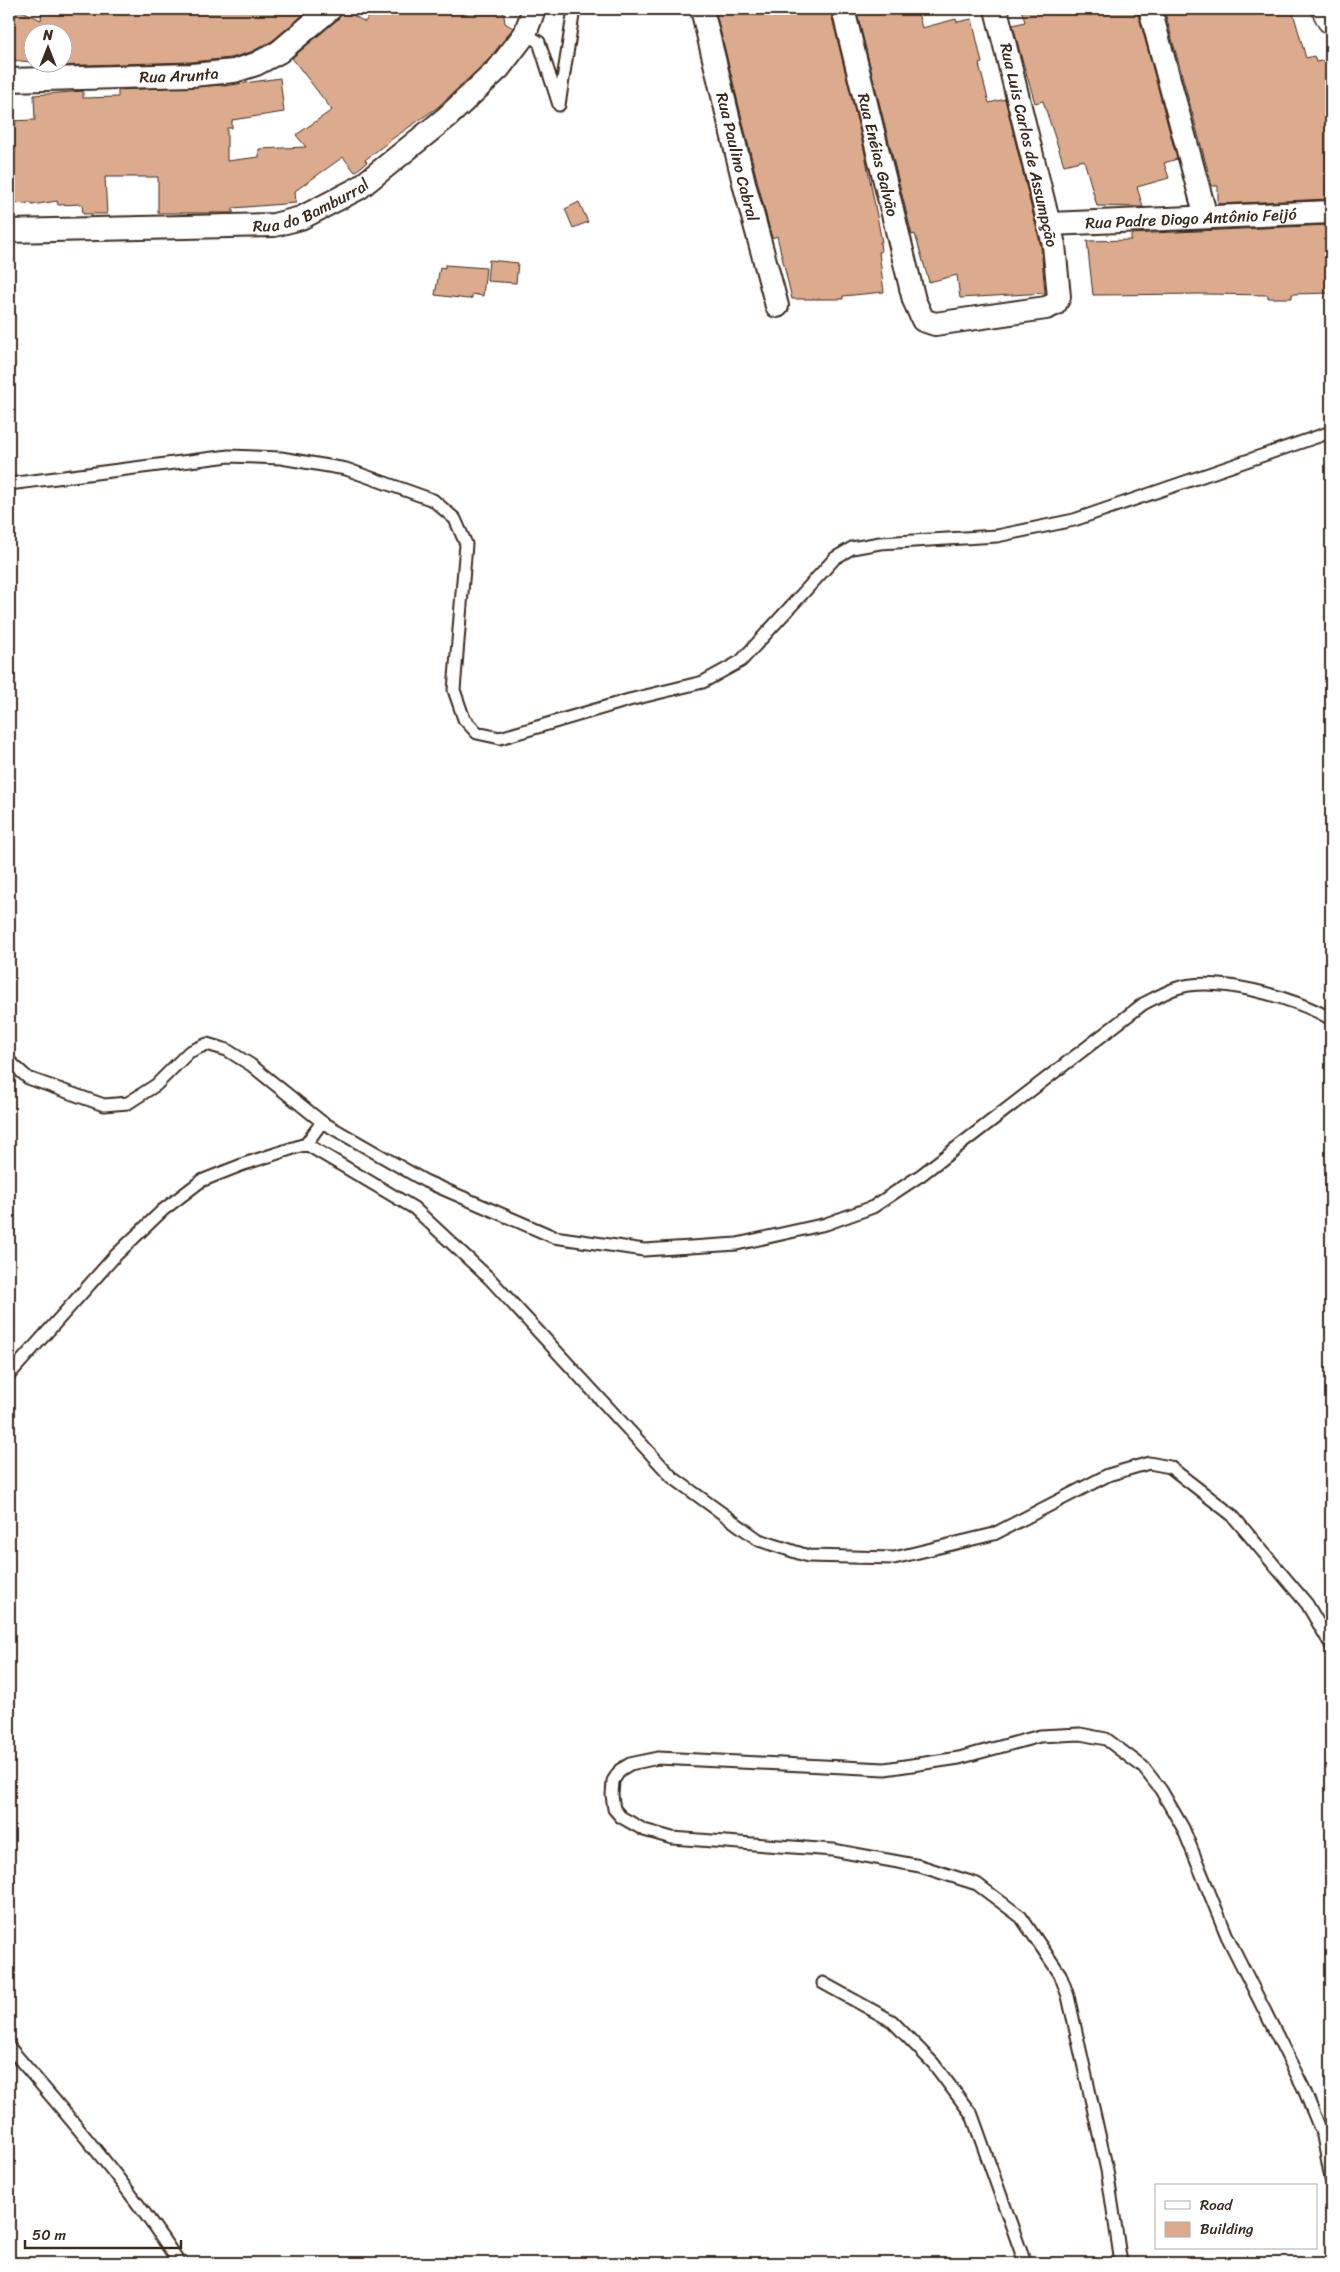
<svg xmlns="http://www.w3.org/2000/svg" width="1340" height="2272" font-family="Sriracha,sans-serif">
<rect width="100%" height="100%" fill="#fff"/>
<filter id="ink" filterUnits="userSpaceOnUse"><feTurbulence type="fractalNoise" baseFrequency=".02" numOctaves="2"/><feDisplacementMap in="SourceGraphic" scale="10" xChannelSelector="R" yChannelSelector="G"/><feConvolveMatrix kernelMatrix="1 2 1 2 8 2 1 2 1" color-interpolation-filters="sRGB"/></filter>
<g filter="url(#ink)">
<!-- building -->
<path fill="#dcab8e" stroke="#3b2a1e" d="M 9,9 L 18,9 L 41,20 L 42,9 L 310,9 L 272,41 L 251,52 L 231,58 L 191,62 L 51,66 L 51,63 L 39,62 L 62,62 L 62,32 L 32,32 L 32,62 L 9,60 Z
M 343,9 L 365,22 L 373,9 L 503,9 L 505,23 L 513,28 L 489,59 L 438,107 L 392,139 L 365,160 L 367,162 L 355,172 L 343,157 L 295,191 L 296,203 L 233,208 L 233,213 L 158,213 L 158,177 L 105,177 L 107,214 L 83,214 L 82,204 L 58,205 L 57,201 L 32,205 L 32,203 L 9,204 L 9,121 L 35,120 L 34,95 L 83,91 L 83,98 L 118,97 L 118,90 L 226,85 L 224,86 L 280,78 L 284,112 L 232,120 L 232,128 L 227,128 L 227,161 L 259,157 L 259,149 L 306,147 L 296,135 L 332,110 L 292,58 L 338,19 Z
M 715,9 L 830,9 L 864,149 L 882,242 L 880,242 L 881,252 L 879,252 L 884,292 L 843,296 L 843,299 L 792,299 L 777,236 L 772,238 L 758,184 Z
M 856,9 L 917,9 L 922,28 L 956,19 L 957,22 L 972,19 L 982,63 L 979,64 L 989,103 L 1005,99 L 1041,247 L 1045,293 L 960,298 L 957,275 L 929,282 L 915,234 L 912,235 L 909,223 Z
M 1021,9 L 1137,9 L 1177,159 L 1164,163 L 1169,178 L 1137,187 L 1143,207 L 1097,206 L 1084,160 L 1064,165 L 1043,101 L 1035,103 L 1019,49 L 1013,25 L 1025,22 Z
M 1164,9 L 1292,9 L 1306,58 L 1314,56 L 1316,62 L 1331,59 L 1331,187 L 1327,187 L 1328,199 L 1218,204 L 1218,186 L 1212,186 Z
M 579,202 L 588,222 L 573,228 L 565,209 Z
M 1329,225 L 1331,226 L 1331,293 L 1292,294 L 1292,298 L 1268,298 L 1268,295 L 1205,294 L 1093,295 L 1087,241 L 1131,240 L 1131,234 Z
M 489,260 L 518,263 L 516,283 L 487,281 Z
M 445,265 L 486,268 L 483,296 L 472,294 L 472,298 L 468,299 L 435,295 L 440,267 L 445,268 Z"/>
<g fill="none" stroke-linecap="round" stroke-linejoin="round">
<!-- service casing -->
<g stroke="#3b2a1e" stroke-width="15">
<path id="service" d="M 525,34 L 539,42 L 559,105 L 574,9
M 9,484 L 229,456 L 281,458 L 346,469 L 433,500 L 455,519 L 466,544 L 454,690 L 464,719 L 477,733 L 500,738 L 629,700 L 703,682 L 741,661 L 835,558 L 852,548 L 880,543 L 997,536 L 1074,520 L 1331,432
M 9,1061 L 28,1078 L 104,1105 L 128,1103 L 156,1085 L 189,1052 L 207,1044 L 227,1050 L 251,1065 L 322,1122 L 425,1181 L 554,1237 L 644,1250 L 737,1244 L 826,1224 L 873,1207 L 921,1175 L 1143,1004 C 1153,999 1164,993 1174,989 C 1214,974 1296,998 1331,1019
M 306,1144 L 414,1208 L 490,1279 L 672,1477 L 759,1540 L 808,1556 L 894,1558 L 994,1534 L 1108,1475 L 1149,1463 L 1170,1467 L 1232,1515 L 1307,1604 L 1331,1645
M 9,1375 L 115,1256 L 163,1210 L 201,1181 L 244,1164 L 306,1144 L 322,1122
M 823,1983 L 892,2021 L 933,2063 L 972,2115 L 1025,2263
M 9,2047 C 69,2117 129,2186 179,2263
M 1121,2263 L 1107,2170 L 1068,1996 L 1060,1974 L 1021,1917 L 977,1884 L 920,1866 L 833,1850 L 672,1838 L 644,1830 L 621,1817 L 614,1809 L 612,1795 L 613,1781 L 620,1770 L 630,1764 L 658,1758 L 885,1769 L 959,1758 L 1040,1736 L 1080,1734 L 1106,1739 L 1143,1767 L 1161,1790 L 1183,1828 L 1227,1936 L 1303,2087 L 1323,2136 L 1331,2179"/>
</g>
<!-- minor casing -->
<g stroke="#3b2a1e" stroke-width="26">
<g id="minor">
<path id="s1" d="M 702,9 L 745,187 L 777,306"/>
<path id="s2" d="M 843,9 L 914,300 L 923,320 L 935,324 L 1046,308 L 1055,304 L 1059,297 L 1054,245 L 996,9"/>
<path d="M 1150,9 L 1206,217"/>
<path id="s3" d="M 9,80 L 192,75 L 234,71 L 256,64 L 279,52 L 330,9"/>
<path id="s4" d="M 1050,224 L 1331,212"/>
<path id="s5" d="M 9,231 L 274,225 L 301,218 L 359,188 L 447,117 L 499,68 L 525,34 L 534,9"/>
</g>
</g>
<!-- secondary casing -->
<g stroke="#3b2a1e" stroke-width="31">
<path id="secondary" d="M 1326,9 L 1331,19"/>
</g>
<!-- service -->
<use href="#service" stroke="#fff" stroke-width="11"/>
<!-- minor -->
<use href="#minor" stroke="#fff" stroke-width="22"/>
<!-- secondary -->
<use href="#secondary" stroke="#fff" stroke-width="28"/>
</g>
</g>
<g text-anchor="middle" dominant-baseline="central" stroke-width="4" stroke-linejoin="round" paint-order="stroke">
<!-- street labels -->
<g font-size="16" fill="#3b2a1e" stroke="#fff">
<text stroke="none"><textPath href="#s3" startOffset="170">Rua Arunta</textPath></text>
<text transform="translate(1029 145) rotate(77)">Rua Luis Carlos de Assumpção</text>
<text stroke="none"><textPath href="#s2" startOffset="150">Rua Enéias Galvão</textPath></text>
<text stroke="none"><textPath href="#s1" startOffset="152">Rua Paulino Cabral</textPath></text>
<text stroke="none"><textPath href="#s5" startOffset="306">Rua do Bamburral</textPath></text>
<text stroke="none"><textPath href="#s4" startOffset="141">Rua Padre Diogo Antônio Feijó</textPath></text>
</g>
</g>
<!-- margin -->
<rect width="1340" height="2272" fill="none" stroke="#fff" stroke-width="30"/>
<rect x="15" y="15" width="1310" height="2242" fill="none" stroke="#3b2a1e" stroke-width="2" filter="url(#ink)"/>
<!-- legend -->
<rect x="1155" y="2184" width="162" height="65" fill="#ffffff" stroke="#b1aaa5"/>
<rect x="1165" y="2201" width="25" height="8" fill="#ffffff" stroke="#b1aaa5"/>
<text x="1200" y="2210" font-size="15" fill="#3b2a1e">Road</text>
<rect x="1165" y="2222" width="25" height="15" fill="#dcab8e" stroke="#b1aaa5"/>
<text x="1200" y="2234" font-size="15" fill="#3b2a1e">Building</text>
<!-- north arrow -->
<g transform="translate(48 48)"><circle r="24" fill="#ffffff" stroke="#b1aaa5"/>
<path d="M0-4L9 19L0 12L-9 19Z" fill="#3b2a1e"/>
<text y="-8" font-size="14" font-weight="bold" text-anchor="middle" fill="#3b2a1e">N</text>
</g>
<!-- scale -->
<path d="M25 2240v8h156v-8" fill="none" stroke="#3b2a1e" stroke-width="2.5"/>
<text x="32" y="2240" font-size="15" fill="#3b2a1e" stroke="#ffffff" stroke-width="4" paint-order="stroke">50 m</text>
</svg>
